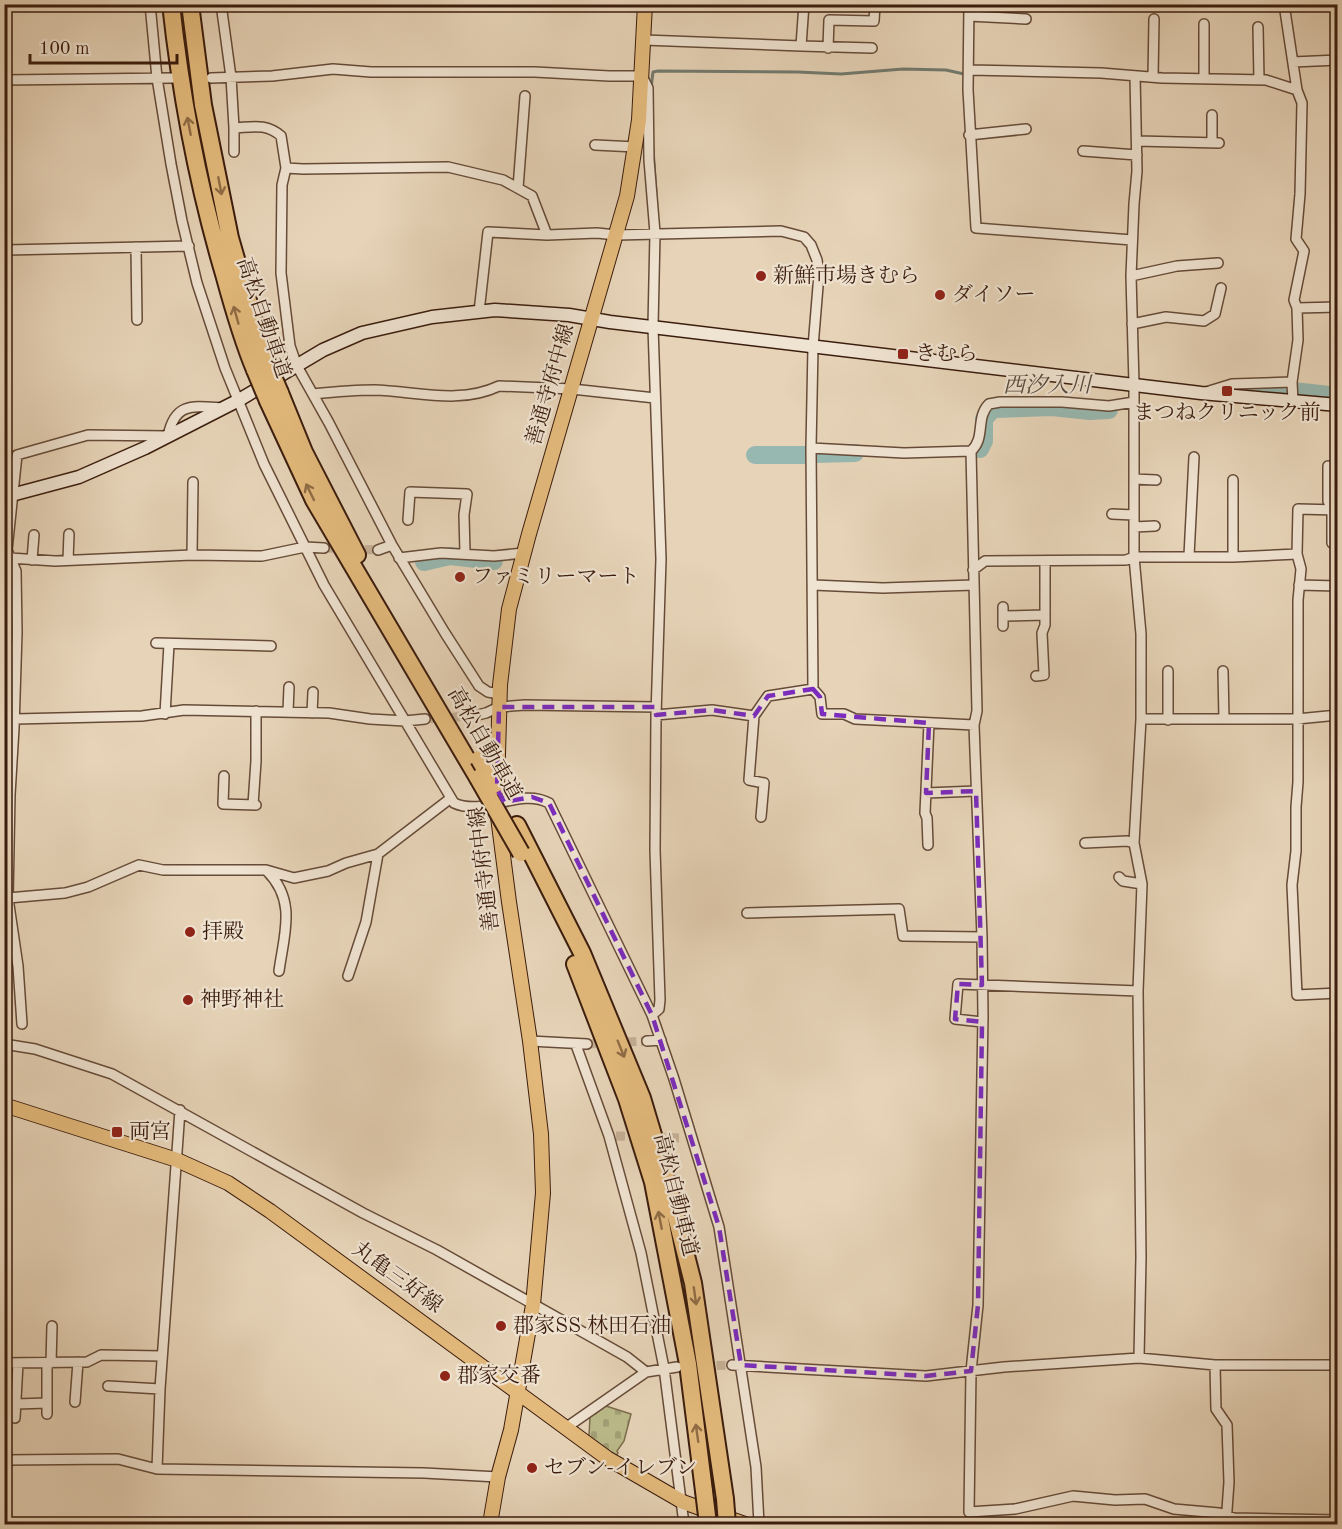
<svg xmlns="http://www.w3.org/2000/svg" width="1342" height="1529" font-family="'Old Standard TT','Noto Serif JP',serif">
<defs>
<pattern id="cemetery-stones" width="16" height="16" patternUnits="userSpaceOnUse" patternTransform="scale(1.5)"><rect width="16" height="16" fill="#bcbb8b"/><path d="M2 7V4a2 2 0 0 1 4 0v3zM10 15v-3a2 2 0 0 1 4 0v3z" fill="#a2a077"/></pattern>
</defs>
<rect width="100%" height="100%" fill="#e7d4b8"/>
<filter id="stains"><feTurbulence type="fractalNoise" baseFrequency=".00333" numOctaves="4"/><feColorMatrix values="0 0 0 0 .2 0 0 0 0 .09 0 0 0 0 .02 0 0 0 .5 -.17"/></filter>
<radialGradient id="worn" r=".72"><stop offset=".6" stop-color="#630" stop-opacity="0"/><stop offset="1" stop-color="#630" stop-opacity=".3"/></radialGradient>
<!-- cemetery -->
<path fill="url(#cemetery-stones)" stroke="#7c6c4c" stroke-width="1.5" d="M 606,1406 L 631,1414 L 624,1441 L 617,1451 L 618,1453 L 616,1456 L 589,1436 L 590,1417 Z"/>
<g fill="none" stroke-linecap="round" stroke-linejoin="round">
<!-- stream -->
<path stroke="#727a6f" stroke-width="3" d="M 651,88 L 653,72 L 658,71 L 798,72 L 841,74 L 903,69 L 946,70 L 964,74
M 653,148 L 656,193"/>
<!-- river -->
<path stroke="#97b8b0" stroke-width="18" d="M 1241,388 L 1258,387 L 1338,396
M 980,449 L 984,441 L 984,419 L 993,409 L 1052,407 L 1090,411 L 1109,410
M 815,454 L 855,453
M 755,455 L 804,455
M 424,562 L 450,556 L 494,561"/>
<!-- street-tunnel -->
<path stroke="#c5af96" stroke-width="9" stroke-dasharray="9 4.5" stroke-linecap="butt" d="M 324,548 L 378,550
M 425,719 L 473,716
M 587,1044 L 647,1041
M 616,1136 L 683,1138
M 703,1366 L 732,1365"/>
<!-- street casing -->
<g stroke="#664b38" stroke-width="12">
<path id="street" d="M 150,4 L 157,78 L 171,164 L 182,221 L 197,283 L 225,368 L 264,464 L 324,585 L 454,803 C 484,817 520,787 549,803 L 652,1015 L 674,1079 L 719,1227 L 756,1467 L 759,1524
M 221,4 L 231,77 L 234,128 C 253,127 266,123 281,136 L 286,168
M 969,4 L 968,90 L 976,228 L 1132,240
M 1284,4 L 1297,90 L 1302,103 L 1300,194 L 1296,239 L 1304,251 L 1294,300 L 1297,308 L 1338,307
M 969,16 L 1026,19
M 1204,24 L 1204,79
M 1258,27 L 1259,80
M 644,40 L 801,46 L 804,4
M 801,46 L 872,48
M 828,48 L 829,20 L 874,21 L 875,4
M 1293,62 L 1338,60
M 969,70 L 1101,73 L 1162,78 L 1266,80 L 1297,90
M 1135,76 L 1137,171 L 1134,204 L 1131,276 L 1134,384 L 1134,557 L 1141,634 L 1141,719 L 1134,843 L 1142,884 L 1138,991 L 1141,1257 L 1139,1358
M 1153,77 L 1154,19
M 211,78 L 272,76 L 333,69 L 371,72 L 535,72 L 609,76 L 642,76 L 648,88 L 649,160 L 655,233 L 653,327 L 661,559 L 656,715 L 655,850 L 660,1000 L 659,1009 L 652,1015
M 4,80 L 173,78
M 234,128 L 234,152
M 969,135 L 1026,129
M 1137,141 L 1219,143
M 1212,143 L 1212,115
M 595,145 L 636,147
M 1083,151 L 1137,155
M 518,188 L 525,96
M 136,247 L 137,320
M 6,250 L 189,246
M 1131,276 L 1177,266 L 1218,263
M 479,312 L 488,232 L 547,235
M 1132,324 L 1166,317 L 1204,321 L 1215,314 L 1221,288
M 1206,392 L 1232,384 L 1292,382
M 313,394 C 333,392 354,390 374,390 C 416,391 459,405 499,386 L 572,389 L 655,398
M 1134,402 L 1109,406 L 1062,402 L 1000,402 L 989,404 C 975,418 986,438 971,451 L 977,711 L 974,725 L 982,937 L 983,1016 L 978,1305 L 971,1371 L 969,1512 L 1015,1509 L 1073,1496 L 1115,1500 L 1145,1499 L 1174,1509 L 1219,1513 L 1234,1518 L 1338,1520
M 1293,402 L 1292,382 L 1298,340 L 1297,308
M 811,448 L 904,453 L 971,451
M 1328,466 L 1328,501 L 1332,510 L 1332,543
M 1134,479 L 1156,480
M 1233,480 L 1233,557
M 1338,510 L 1298,509 L 1297,554 L 1301,569 L 1298,600 L 1298,782 L 1296,807 L 1296,851 L 1292,885 L 1297,995 L 1338,993
M 1112,514 L 1134,515
M 408,520 L 410,492 L 467,494 L 464,515 L 465,553
M 1134,527 L 1155,526
M 378,550 L 392,545
M 192,555 L 193,482
M 1189,556 L 1194,457
M 10,558 L 55,561 L 192,555 L 262,556 L 305,547 L 324,548
M 399,558 L 441,553 L 494,556 L 524,553
M 32,560 L 34,535
M 68,560 L 69,534
M 973,570 L 985,561 L 1126,560 L 1134,557 L 1233,557 L 1297,554
M 813,585 L 883,588 L 974,585
M 1299,585 L 1338,586
M 1003,607 L 1003,626
M 1003,616 L 1045,615
M 156,643 L 271,646
M 1223,671 L 1224,719
M 1036,676 L 1044,675 L 1042,633 L 1045,625 L 1045,561
M 500,694 L 488,692 L 479,686 L 445,633 L 392,545 L 329,423 L 297,366 L 290,346 L 281,273 L 282,185 L 286,168 L 303,169 L 448,167 L 503,180 L 532,196 L 547,235 L 597,233 L 616,235 L 781,231 L 804,237 L 811,245 L 817,260 L 819,274 L 813,347 L 811,448 L 813,689 L 820,697 L 822,714 L 844,714 L 855,719 L 974,725
M 288,712 L 289,687
M 312,713 L 313,692
M 165,714 L 169,644
M 656,715 L 712,710 L 754,716 L 768,696 L 813,689
M 473,716 L 486,713 L 499,707 L 525,705 L 656,707
M 754,716 L 749,780 L 764,783 L 761,817
M 4,717 L 15,719 L 142,716 L 184,710 L 329,713 L 370,719 L 405,721 L 425,719
M 1141,719 L 1297,719 L 1338,715
M 1168,720 L 1168,671
M 224,776 L 223,804 L 256,805
M 926,793 L 976,791
M 253,805 L 256,761 L 256,711
M 1085,843 L 1127,841 L 1134,843
M 928,845 L 927,818 L 925,813 L 929,723
M 267,871 C 297,901 284,934 279,971
M 1119,877 L 1123,881 L 1142,884
M 8,898 L 65,893 L 88,887 L 139,865 L 163,870 L 266,870 L 294,878 L 328,871 L 346,863 L 378,854 L 451,798
M 747,913 L 899,909 L 903,936 L 982,937
M 348,976 L 366,922 L 378,854
M 982,1022 L 955,1019 L 958,984 L 1138,991
M 22,1024 L 18,966 L 8,898 L 10,795 L 14,728 L 17,632 L 16,571 L 7,550 L 17,455 L 88,435 L 168,436 C 175,402 193,406 222,408
M 530,1041 L 587,1044
M 647,1041 L 661,1040
M 4,1044 L 35,1049 L 112,1074 L 363,1213 L 437,1250 L 627,1357 L 646,1372
M 576,1045 L 609,1136 L 641,1253 L 664,1368 L 684,1524
M 4,1363 L 87,1362 L 101,1355 L 162,1356
M 47,1363 L 47,1414
M 51,1363 L 52,1326
M 732,1365 L 926,1376 L 1004,1367 L 1139,1358 L 1215,1365 L 1338,1365
M 1215,1365 L 1216,1409 L 1227,1425 L 1229,1482 L 1226,1524
M 108,1386 L 160,1389
M 75,1402 L 78,1362
M 16,1404 L 47,1403
M 15,1418 L 18,1363
M 567,1427 L 646,1372 L 677,1367
M 4,1460 L 118,1459 L 157,1469 L 424,1473 L 498,1477
M 157,1469 L 160,1389 L 180,1110"/>
</g>
<!-- secondary casing -->
<g stroke="#3b1d0e" stroke-width="15">
<path id="secondary" d="M 4,497 L 79,477 L 145,448 L 239,400 L 323,350 L 362,333 L 432,317 L 495,310 L 569,315 L 610,322 L 1201,393 L 1338,405"/>
</g>
<!-- primary casing -->
<g stroke="#3b1d0e" stroke-width="16">
<path id="primary" d="M 497,789 L 500,685 L 509,609 L 529,534 L 627,196 L 639,120 L 645,4
M 4,1105 L 177,1160 L 228,1183 L 270,1211 L 607,1458 L 683,1502 L 745,1524
M 490,1524 L 498,1477 L 511,1430 L 533,1305 L 543,1193 L 541,1134 L 530,1041 L 509,902 L 498,817"/>
</g>
<!-- highway casing -->
<g stroke="#3b1d0e" stroke-width="20">
<path id="highway" d="M 171,4 C 181,96 198,186 224,274 C 233,307 242,339 255,370
M 190,4 L 203,105 L 230,238 L 262,349 L 268,365
M 280,393 L 304,452 L 357,555
M 268,401 L 314,500 L 478,778
M 517,825 L 582,953 L 642,1098 L 668,1185 L 693,1283 L 725,1499
M 575,964 L 627,1099 L 653,1182 L 688,1364 L 704,1491"/>
</g>
<!-- street -->
<use href="#street" stroke="#efe3d1" stroke-width="9"/>
<!-- secondary -->
<use href="#secondary" stroke="#efe3d1" stroke-width="12"/>
<!-- primary -->
<use href="#primary" stroke="#e4ba7c" stroke-width="14"/>
<!-- highway -->
<use href="#highway" stroke="#e4ba7c" stroke-width="16"/>
<!-- highway-bridge casing -->
<g stroke="#3b1d0e" stroke-width="20" stroke-linecap="butt">
<path id="highway-bridge" d="M 268,365 L 280,393
M 255,370 L 268,401
M 479,759 L 495,787
M 478,778 L 521,853
M 704,1491 L 708,1524
M 725,1499 L 727,1524"/>
</g>
<!-- highway-bridge -->
<use href="#highway-bridge" stroke="#e4ba7c" stroke-width="16"/>
</g>
<!-- one-way arrows -->
<defs><path id="oneway-shaft" d="M-6 0H5M1.5-3L5.5 0L1.5 3" fill="none" stroke-width="1.6" stroke-linecap="round" stroke-linejoin="round" transform="scale(1.5)"/></defs>
<g stroke="#906c45">
<use href="#oneway-shaft" transform="translate(189 126) rotate(-101)"/>
<use href="#oneway-shaft" transform="translate(220 186) rotate(79)"/>
<use href="#oneway-shaft" transform="translate(236 315) rotate(-106)"/>
<use href="#oneway-shaft" transform="translate(310 492) rotate(-116)"/>
<use href="#oneway-shaft" transform="translate(621 1049) rotate(68)"/>
<use href="#oneway-shaft" transform="translate(660 1220) rotate(-101)"/>
<use href="#oneway-shaft" transform="translate(695 1296) rotate(82)"/>
<use href="#oneway-shaft" transform="translate(697 1433) rotate(-98)"/>
</g>
<!-- marked area -->
<path fill="none" stroke="#7b2cbf" stroke-width="4.5" stroke-dasharray="12 8" stroke-linejoin="round" d="M 813,689 L 820,697 L 822,714 L 929,723 L 926,793 L 976,791 L 982,985 L 958,984 L 955,1019 L 982,1022 L 978,1305 L 971,1371 L 926,1376 L 741,1365 L 719,1227 L 652,1015 L 549,803 L 532,797 L 504,802 L 497,789 L 499,707 L 656,707 L 656,715 L 712,710 L 754,716 L 768,696 Z"/>
<!-- markers -->
<g fill="#8f2418" stroke="#efe3d1" stroke-width="2">
<circle cx="761" cy="276" r="6"/>
<circle cx="940" cy="295" r="6"/>
<rect x="897" y="348" width="12" height="12" rx="3"/>
<rect x="1221" y="385" width="12" height="12" rx="3"/>
<circle cx="460" cy="577" r="6"/>
<circle cx="190" cy="932" r="6"/>
<circle cx="188" cy="1000" r="6"/>
<rect x="111" y="1126" width="12" height="12" rx="3"/>
<circle cx="501" cy="1326" r="6"/>
<circle cx="445" cy="1376" r="6"/>
<circle cx="532" cy="1468" r="6"/>
</g>
<g text-anchor="middle" dominant-baseline="central" stroke-width="4.5" stroke-linejoin="round" paint-order="stroke">
<!-- poi labels -->
<g font-size="21" fill="#3b1d0e" stroke="#efe3d1" text-anchor="start">
<text x="773" y="276">新鮮市場きむら</text>
<text x="952" y="295">ダイソー</text>
<text x="915" y="354">きむら</text>
<text x="1227" y="413" text-anchor="middle">まつねクリニック前</text>
<text x="472" y="577">ファミリーマート</text>
<text x="202" y="932">拝殿</text>
<text x="200" y="1000">神野神社</text>
<text x="129" y="1132">両宮</text>
<text x="513" y="1326">郡家SS 林田石油</text>
<text x="457" y="1376">郡家交番</text>
<text x="544" y="1468">セブン-イレブン</text>
</g>
<!-- street labels -->
<g font-size="21" fill="#3b1d0e" stroke="#efe3d1">
<text transform="translate(263 318) rotate(71)">高松自動車道</text>
<text transform="translate(551 385) rotate(-74)">善通寺府中線</text>
<text transform="translate(484 744) rotate(60)">高松自動車道</text>
<text transform="translate(485 869) rotate(-97)">善通寺府中線</text>
<text transform="translate(675 1195) rotate(76)">高松自動車道</text>
<text transform="translate(397 1278) rotate(36)">丸亀三好線</text>
</g>
<!-- water labels -->
<g font-size="22" font-style="italic" fill="#574c3f" stroke="#efe3d1">
<text x="1047" y="386">西汐入川</text>
</g>
</g>
<!-- margin -->
<rect width="1342" height="1529" fill="none" stroke="#e7d4b8" stroke-width="24"/>
<rect x="6" y="6" width="1330" height="1517" fill="none" stroke="#3b1d0e" stroke-width="3"/>
<rect x="12" y="12" width="1318" height="1505" fill="none" stroke="#3b1d0e" stroke-width="1.5"/>
<!-- scale -->
<path d="M30 54v9h147v-9" fill="none" stroke="#3b1d0e" stroke-width="3"/>
<text x="39" y="54" font-size="18" fill="#3b1d0e" stroke="#efe3d1" stroke-width="4.5" paint-order="stroke">100 m</text>
<rect width="100%" height="100%" filter="url(#stains)"/>
<rect width="100%" height="100%" fill="url(#worn)"/>
</svg>
